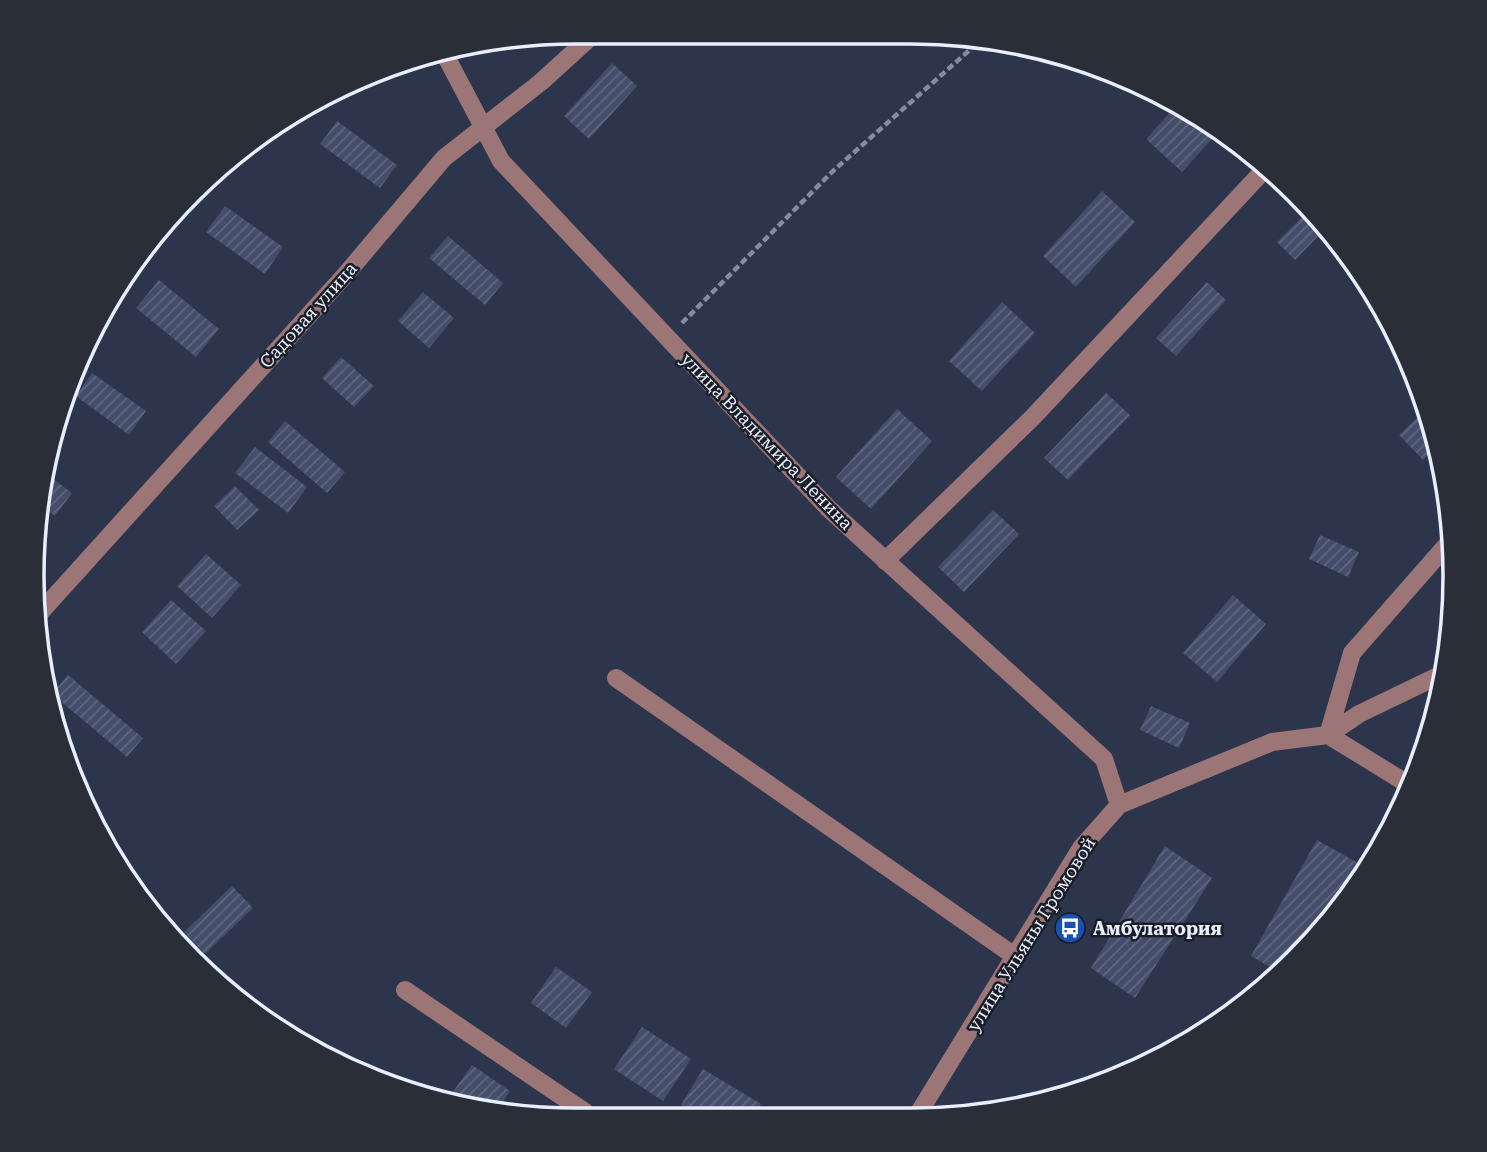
<svg xmlns="http://www.w3.org/2000/svg" width="1487" height="1152" font-family="'Roboto Serif',serif">
<defs>
<pattern id="building-hatch" width="6" height="6" patternUnits="userSpaceOnUse" patternTransform="scale(1.75)"><rect width="6" height="6" fill="#444d6a"/><path d="M-1 1l2-2M0 6l6-6M5 7l2-2" fill="none" stroke="#5f6780"/></pattern>
</defs>
<rect width="100%" height="100%" fill="#2d354c"/>
<!-- building -->
<path fill="url(#building-hatch)" d="M 612,63 L 637,86 L 589,139 L 564,116 Z
M 1174,108 L 1219,131 L 1182,172 L 1146,139 Z
M 337,121 L 397,165 L 380,188 L 320,144 Z
M 1102,191 L 1135,222 L 1076,287 L 1043,256 Z
M 225,206 L 283,247 L 265,274 L 206,232 Z
M 1311,208 L 1327,227 L 1295,260 L 1277,242 Z
M 448,236 L 503,283 L 485,305 L 429,258 Z
M 159,280 L 219,329 L 196,357 L 136,308 Z
M 1207,282 L 1226,300 L 1176,356 L 1156,338 Z
M 423,292 L 454,318 L 429,348 L 398,321 Z
M 1002,302 L 1035,333 L 982,391 L 949,361 Z
M 341,357 L 374,386 L 354,407 L 322,378 Z
M 92,373 L 146,411 L 129,435 L 76,396 Z
M 1106,393 L 1130,415 L 1068,480 L 1044,458 Z
M 1427,408 L 1437,446 L 1423,460 L 1399,435 Z
M 897,409 L 932,441 L 871,509 L 836,477 Z
M 285,421 L 345,472 L 327,493 L 268,442 Z
M 255,447 L 307,487 L 288,513 L 235,473 Z
M 45,473 L 72,493 L 55,516 L 41,505 Z
M 235,486 L 259,510 L 237,530 L 214,506 Z
M 993,510 L 1019,534 L 964,592 L 938,567 Z
M 1320,535 L 1359,552 L 1348,577 L 1309,559 Z
M 206,554 L 241,585 L 212,618 L 177,586 Z
M 1233,595 L 1266,624 L 1217,682 L 1183,653 Z
M 171,600 L 206,631 L 176,664 L 142,632 Z
M 68,675 L 143,738 L 127,757 L 52,694 Z
M 1151,706 L 1190,723 L 1179,748 L 1140,730 Z
M 1317,840 L 1367,868 L 1343,907 L 1281,973 L 1251,956 Z
M 1165,846 L 1212,878 L 1135,998 L 1091,968 Z
M 232,886 L 253,908 L 205,954 L 184,932 Z
M 556,967 L 592,992 L 566,1028 L 531,1003 Z
M 642,1027 L 691,1059 L 663,1101 L 614,1069 Z
M 472,1065 L 510,1091 L 497,1111 L 470,1110 L 445,1103 Z
M 703,1069 L 761,1104 L 754,1116 L 697,1114 L 681,1105 Z"/>
<g fill="none" stroke-linecap="round" stroke-linejoin="round">
<!-- path -->
<path stroke="#858c9f" stroke-width="4.5" stroke-dasharray="7 3.5" stroke-linecap="butt" d="M 682,323 L 833,171 L 981,40"/>
<!-- minor -->
<path stroke="#9c7577" stroke-width="18" d="M 442,49 L 501,161 L 828,508 L 1104,759 L 1119,805
M 885,561 L 1033,417 L 1267,167
M 37,616 L 346,274 L 444,158 L 541,82 L 596,32
M 616,678 L 1016,957
M 1411,786 L 1328,735 L 1352,653 L 1452,539
M 405,990 L 585,1112
M 915,1119 L 1081,848 L 1119,805 L 1272,742 L 1328,735 L 1359,714 L 1444,673"/>
</g>
<!-- icons -->
<defs>
<g id="bus-disc" transform="scale(1.575)"><circle r="9.5" fill="#1a4fb4" stroke="#191d27"/><path d="M-5-6H5V4H4V6H2V4H-2V6H-4V4H-5ZM-3.5-4V0h7V-4ZM-3.5 1.2v1.5H-2V1.2ZM2 1.2v1.5H3.5V1.2Z" fill="#fff"/></g>
</defs>
<g fill-rule="evenodd">
<use href="#bus-disc" x="1070" y="928"/>
</g>
<g text-anchor="middle" dominant-baseline="central" stroke-width="5" stroke-linejoin="round" paint-order="stroke">
<!-- street labels -->
<g font-size="18" fill="#e9eefd" stroke="#191d27">
<text transform="translate(308 315) rotate(-48)">Садовая улица</text>
<text transform="translate(767 441) rotate(46)">улица Владимира Ленина</text>
<text transform="translate(1031 934) rotate(-58)">улица Ульяны Громовой</text>
</g>
<!-- poi labels -->
<g font-size="18" font-weight="bold" fill="#e9eefd" stroke="#191d27" text-anchor="start">
<text x="1093" y="928">Амбулатория</text>
</g>
</g>
<!-- crop -->
<path d="M0 0H1487V1152H0ZM576 44H911A532 532 0 0 1 1443 576V576A532 532 0 0 1 911 1108H576A532 532 0 0 1 44 576V576A532 532 0 0 1 576 44Z" fill="#2a2e38" fill-rule="evenodd"/>
<path fill="none" stroke="#e9eefd" stroke-width="3.5" d="M576 44H911A532 532 0 0 1 1443 576V576A532 532 0 0 1 911 1108H576A532 532 0 0 1 44 576V576A532 532 0 0 1 576 44Z"/>
</svg>
